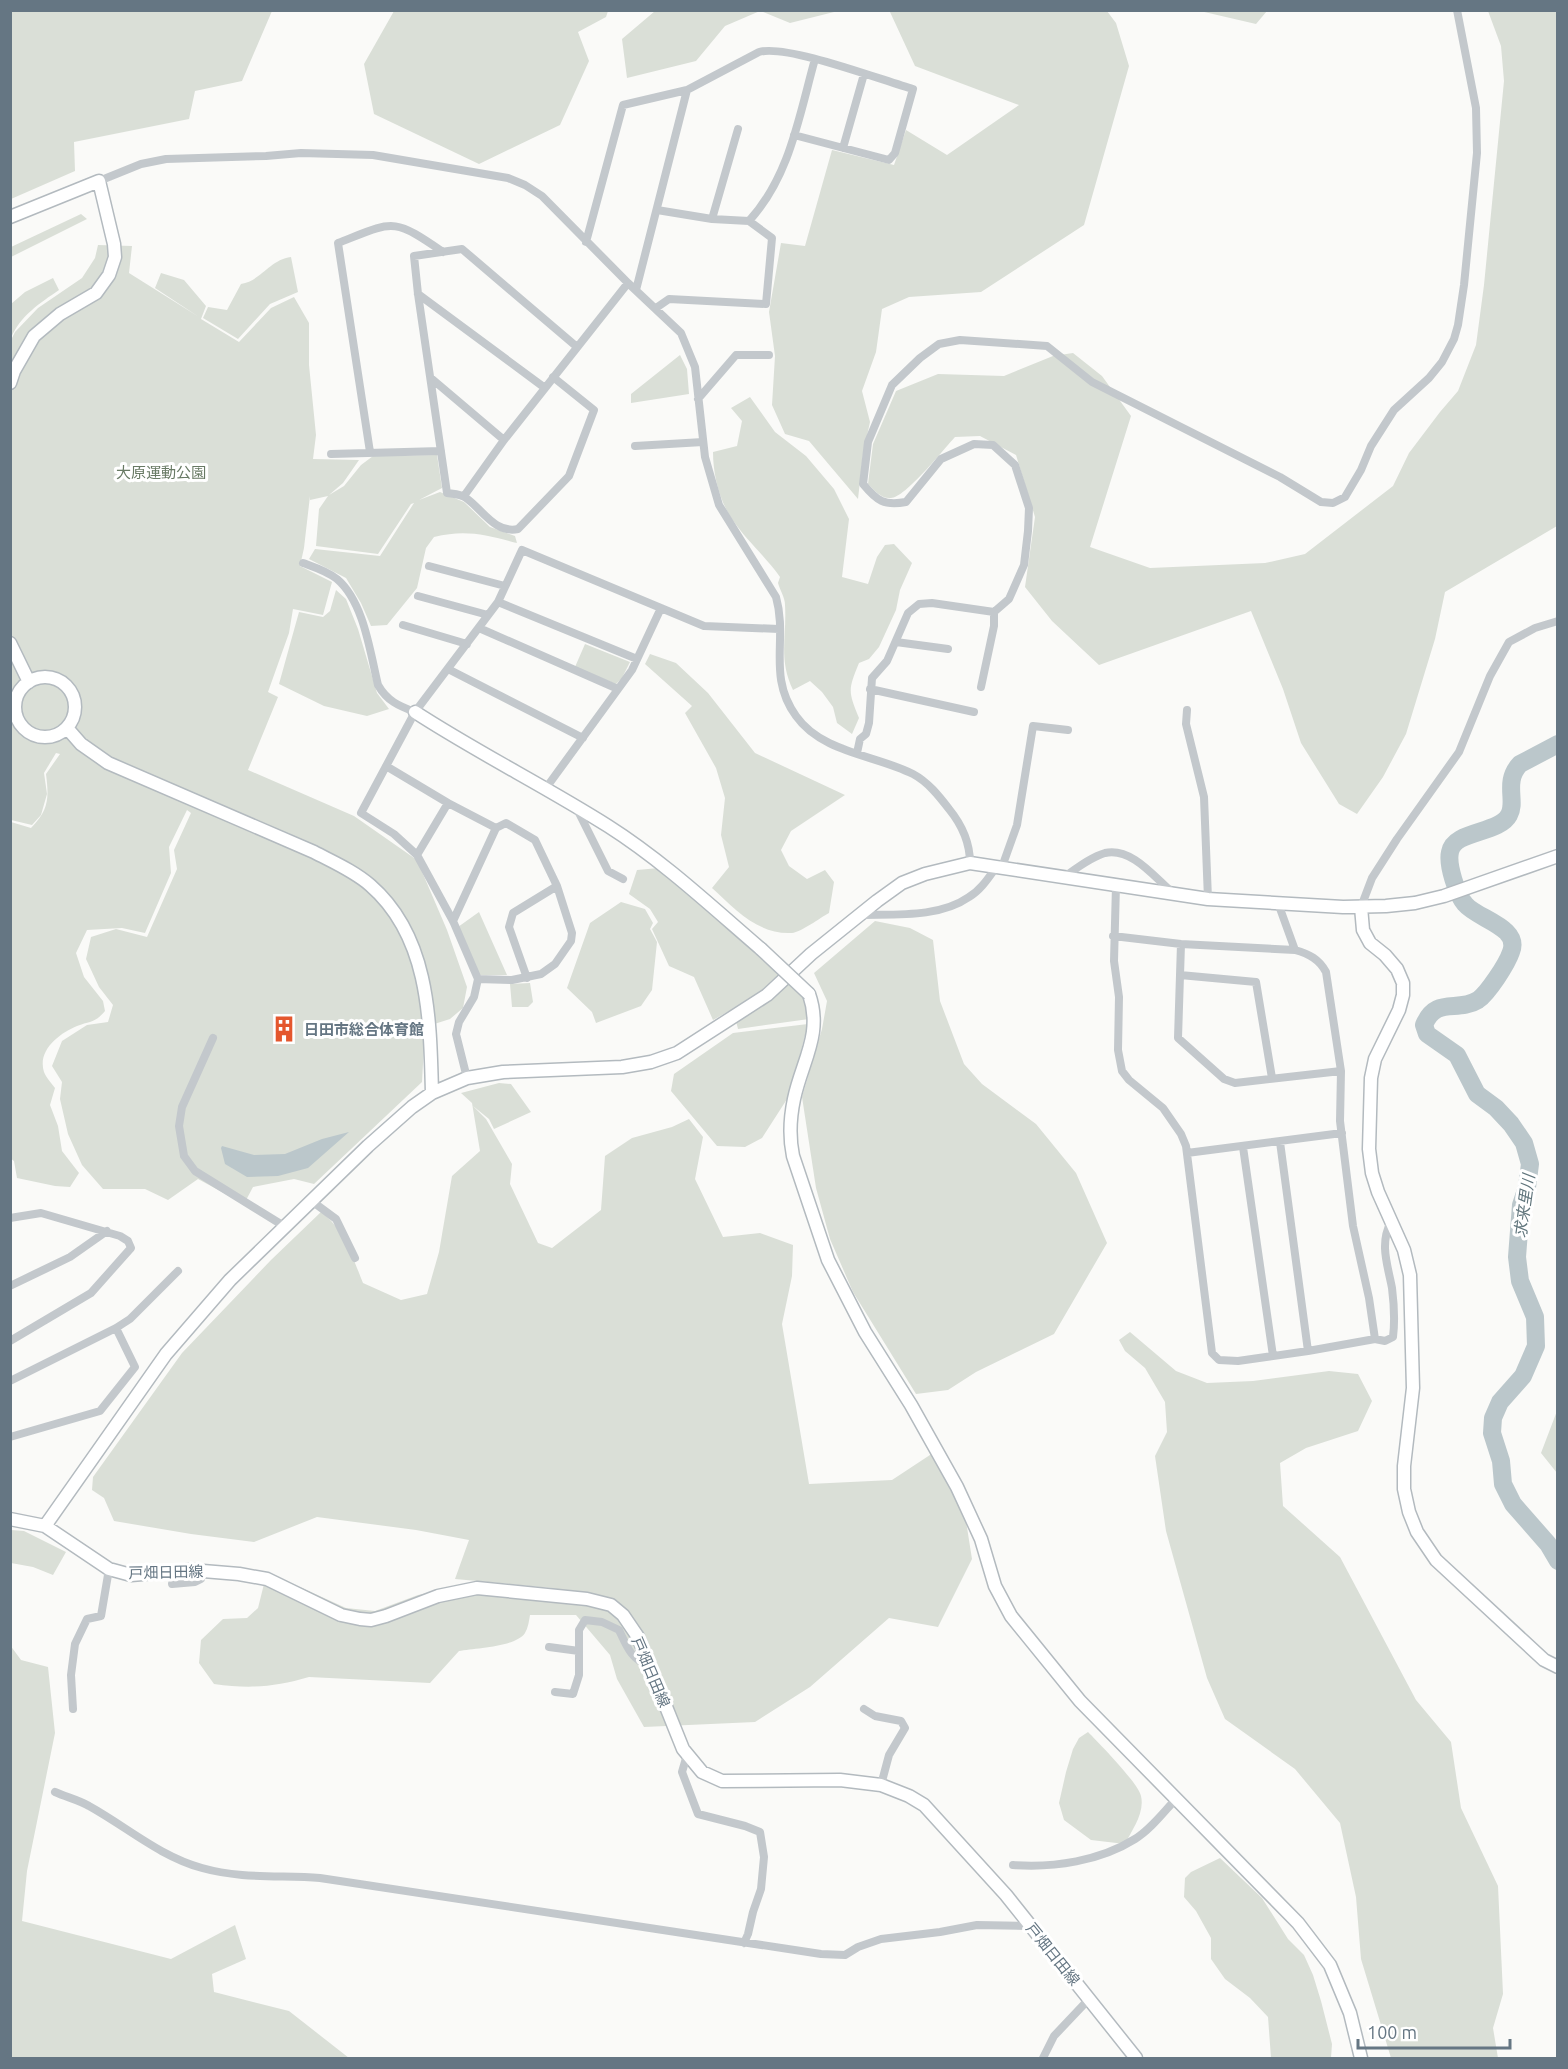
<svg xmlns="http://www.w3.org/2000/svg" width="1568" height="2069" font-family="Ubuntu,'Noto Sans JP',sans-serif">
<rect width="100%" height="100%" fill="#fafaf8"/>
<!-- green -->
<path fill="#dadfd7" d="M 11,10 L 272,10 L 272,11 L 242,81 L 195,91 L 189,119 L 74,142 L 75,171 L 11,199 Z
M 394,11 L 394,10 L 608,11 L 606,17 L 578,32 L 589,61 L 560,125 L 479,164 L 374,114 L 364,64 Z
M 655,11 L 655,10 L 760,11 L 725,26 L 696,61 L 627,78 L 622,39 Z
M 761,11 L 838,11 L 790,23 Z
M 873,11 L 1107,11 L 1116,23 L 1129,66 L 1084,225 L 981,292 L 909,297 L 882,309 L 876,352 L 862,391 L 870,422 L 863,454 L 858,499 L 809,441 L 785,434 L 772,405 L 775,356 L 769,312 L 781,243 L 805,246 L 832,150 L 894,165 L 906,130 L 947,155 L 1019,105 L 915,66 L 890,12 Z
M 1200,11 L 1267,10 L 1267,11 L 1256,24 Z
M 1488,11 L 1557,11 L 1557,526 L 1445,592 L 1435,639 L 1406,734 L 1383,777 L 1357,814 L 1339,804 L 1301,743 L 1283,689 L 1251,611 L 1099,665 L 1052,621 L 1025,587 L 1035,517 L 1016,455 L 980,436 L 955,437 C 944,449 905,498 891,498 C 881,499 874,490 868,484 L 873,444 L 896,391 L 938,374 L 1004,376 L 1053,356 L 1073,353 L 1102,376 L 1131,416 L 1090,547 L 1150,568 L 1265,563 L 1305,554 L 1393,486 L 1409,453 L 1440,412 L 1458,391 L 1476,345 L 1484,285 L 1504,81 L 1501,46 Z
M 81,214 L 87,219 L 11,257 L 11,247 Z
M 98,245 L 132,246 L 129,273 L 199,317 L 155,288 L 161,273 L 184,280 L 206,306 L 201,319 L 239,342 L 271,308 L 294,297 L 309,323 L 309,365 L 316,435 L 313,459 L 359,460 L 343,483 L 329,495 L 344,486 L 361,465 L 373,456 L 437,455 L 442,488 L 419,500 L 440,492 L 464,502 L 490,527 L 515,536 L 517,543 C 486,535 466,529 434,537 L 426,548 L 417,588 L 387,625 L 371,626 L 361,603 L 346,578 L 309,559 L 315,549 L 380,556 L 414,503 L 411,504 L 378,554 L 316,546 L 319,509 L 328,496 L 310,500 L 310,496 L 304,548 L 300,566 L 332,582 L 323,615 L 293,609 L 289,633 L 268,692 L 278,697 L 248,770 L 354,816 L 417,860 L 447,930 L 467,987 L 463,1008 L 450,1019 L 425,1027 L 422,1082 L 314,1184 L 294,1179 L 253,1187 L 244,1204 L 198,1179 L 168,1200 L 145,1189 L 103,1189 L 82,1165 L 68,1134 L 60,1099 L 62,1082 L 52,1066 L 62,1041 L 87,1025 L 108,1022 L 113,1005 L 99,987 L 86,959 L 91,937 L 116,929 L 147,937 L 177,869 L 174,850 L 191,813 L 187,810 L 169,847 L 171,873 L 145,933 L 122,928 L 87,930 L 76,953 L 84,977 L 103,1001 L 105,1011 C 95,1023 90,1021 77,1026 C 60,1033 37,1050 44,1072 C 46,1077 51,1083 55,1088 L 50,1105 L 58,1126 L 62,1151 L 79,1173 L 70,1187 L 55,1186 L 17,1178 L 14,1161 L 10,1158 L 11,822 L 31,828 C 49,810 49,798 46,774 L 60,754 L 56,753 L 44,773 L 47,794 L 41,815 L 32,825 L 11,820 L 10,342 L 15,332 L 38,308 L 82,278 L 95,258 Z
M 291,257 L 298,292 L 270,304 L 238,339 L 203,318 L 208,307 L 227,310 L 241,284 C 261,281 269,260 291,257 Z
M 53,278 L 59,290 C 40,303 20,316 11,338 L 11,304 L 25,292 Z
M 680,355 L 687,369 L 689,394 L 631,403 L 631,394 Z
M 750,397 L 775,432 L 806,456 L 834,489 L 849,519 L 842,577 L 868,584 L 877,557 L 885,545 L 894,544 L 912,563 L 900,590 L 896,610 L 879,647 L 869,659 L 859,663 C 848,690 848,691 859,718 L 852,734 L 837,723 L 833,707 L 822,692 L 810,681 L 793,690 C 778,659 787,637 785,605 C 785,598 780,590 778,583 L 780,577 C 766,557 746,540 732,519 C 719,500 713,474 713,452 L 737,446 L 742,421 L 731,408 Z
M 336,590 L 346,599 L 358,629 L 377,693 L 389,709 L 367,716 L 324,706 L 279,684 L 299,612 L 323,617 L 330,611 Z
M 585,644 L 630,662 L 622,678 L 616,684 L 575,667 Z
M 650,654 L 676,663 L 708,693 L 755,753 L 845,795 L 791,831 L 781,850 L 789,866 L 807,879 L 825,870 L 834,882 L 829,913 C 820,918 801,932 792,933 C 758,935 735,909 712,888 L 729,867 L 721,835 L 725,798 L 716,768 L 685,713 L 692,706 L 645,664 Z
M 659,868 L 782,975 L 761,993 L 713,1020 L 694,977 L 669,966 L 652,929 L 658,922 L 650,909 L 629,894 L 637,870 Z
M 621,902 L 645,909 L 653,923 L 650,929 L 657,942 L 652,990 L 641,1006 L 596,1023 L 592,1012 L 567,988 L 590,923 Z
M 479,912 L 507,975 L 479,975 L 458,927 Z
M 875,921 L 910,928 L 933,940 L 940,1001 L 964,1064 L 982,1084 L 1036,1124 L 1076,1173 L 1107,1243 L 1054,1334 L 976,1372 L 948,1390 L 916,1394 L 853,1292 L 830,1239 L 816,1188 L 802,1097 L 822,1029 L 827,1001 L 814,973 Z
M 530,983 L 533,1002 L 528,1007 L 512,1007 L 510,984 Z
M 789,983 L 805,998 L 809,1019 L 738,1029 L 736,1021 L 768,1001 Z
M 808,1024 L 789,1096 L 762,1138 L 745,1147 L 717,1146 L 671,1091 L 674,1074 L 733,1033 Z
M 499,1083 L 511,1084 L 531,1112 L 494,1129 L 489,1119 L 473,1106 L 486,1119 L 512,1164 L 510,1184 L 538,1243 L 552,1248 L 601,1210 L 605,1156 L 632,1138 L 672,1127 L 689,1119 L 703,1137 L 695,1179 L 723,1237 L 760,1233 L 793,1245 L 792,1276 L 782,1324 L 809,1484 L 892,1480 L 933,1453 L 966,1521 L 972,1559 L 938,1627 L 889,1618 L 810,1687 L 755,1722 L 644,1727 L 617,1679 L 610,1655 L 576,1615 L 530,1615 C 529,1621 528,1628 525,1633 C 516,1647 475,1648 459,1651 L 430,1683 L 309,1677 C 275,1687 250,1689 214,1684 L 199,1663 L 201,1640 L 223,1619 L 247,1618 L 258,1608 L 264,1584 L 300,1587 L 346,1608 L 375,1611 L 418,1595 L 466,1585 L 556,1593 L 552,1588 L 455,1579 L 469,1540 L 416,1530 L 317,1517 L 254,1542 L 191,1534 L 114,1521 L 104,1498 L 92,1490 L 93,1477 L 182,1353 L 271,1260 L 321,1212 C 345,1230 352,1256 363,1283 L 401,1300 L 427,1294 L 439,1252 L 452,1176 L 480,1151 L 472,1103 L 461,1093 Z
M 1130,1332 L 1176,1371 L 1207,1383 L 1253,1381 L 1329,1371 L 1358,1374 L 1372,1401 L 1358,1431 L 1306,1448 L 1280,1463 L 1283,1506 L 1340,1557 L 1416,1700 L 1451,1742 L 1461,1808 L 1498,1886 L 1503,1994 L 1493,2028 L 1498,2058 L 1391,2058 L 1361,1959 L 1356,1897 L 1340,1823 L 1295,1769 L 1225,1719 L 1207,1678 L 1166,1531 L 1155,1456 L 1167,1432 L 1165,1402 L 1145,1368 L 1125,1351 L 1119,1340 Z
M 1557,1411 L 1558,1473 L 1557,1473 L 1541,1453 Z
M 11,1530 L 24,1531 L 66,1552 L 53,1575 L 33,1567 L 11,1563 Z
M 10,1645 L 21,1660 L 48,1667 L 55,1733 L 27,1871 L 22,1921 L 171,1959 L 235,1925 L 246,1959 L 212,1974 L 214,1992 L 289,2011 L 349,2058 L 11,2058 Z
M 1088,1732 C 1099,1743 1139,1784 1141,1796 C 1145,1813 1132,1830 1125,1844 L 1091,1840 L 1064,1820 L 1059,1803 L 1066,1772 L 1073,1749 L 1079,1738 Z
M 1220,1858 L 1262,1898 L 1288,1939 L 1304,1955 L 1313,1975 L 1321,2001 L 1332,2044 L 1331,2058 L 1271,2058 L 1268,2017 L 1250,1998 L 1225,1979 L 1211,1959 L 1211,1938 L 1196,1911 L 1184,1897 L 1185,1878 L 1191,1872 Z"/>
<!-- water -->
<path fill="#bbc7cb" d="M 349,1132 L 308,1168 L 278,1176 L 247,1177 L 225,1164 L 221,1148 L 222,1146 L 254,1155 L 285,1154 L 322,1139 Z"/>
<g fill="none" stroke-linecap="round" stroke-linejoin="round">
<!-- river -->
<path stroke="#bbc7cb" stroke-width="18" d="M 1558,744 L 1520,764 C 1503,782 1517,801 1509,815 C 1499,834 1454,830 1450,852 C 1447,865 1457,895 1465,904 C 1477,919 1521,927 1511,952 C 1507,964 1488,993 1478,1000 C 1457,1013 1436,996 1424,1025 L 1427,1034 L 1457,1055 L 1477,1094 L 1496,1108 L 1511,1124 L 1524,1143 L 1530,1164 L 1527,1187 L 1521,1205 L 1517,1257 L 1520,1281 L 1535,1317 L 1536,1346 L 1523,1376 L 1500,1402 L 1493,1418 L 1492,1433 L 1501,1461 L 1503,1484 L 1513,1504 L 1548,1544 L 1558,1561"/>
<!-- secondary casing -->
<g stroke="#b3babf" stroke-width="15">
<path id="secondary" d="M 10,217 L 99,181 L 114,244 L 115,257 L 109,275 L 96,293 L 60,314 L 34,336 L 14,371 L 10,383
M 10,643 L 29,682
M15 707a30 30 0 1 1 60 0a30 30 0 1 1-60 0Z
M 415,712 C 478,753 545,786 608,826 C 663,861 711,906 761,949
M 67,728 L 81,744 L 108,763 L 314,852 C 333,862 354,871 370,885 C 430,937 430,1020 432,1093
M 1361,907 L 1363,930 L 1370,943 L 1385,955 L 1397,969 L 1403,983 L 1403,995 L 1399,1010 L 1375,1059 L 1371,1078 L 1369,1149 L 1372,1173 L 1378,1192 L 1404,1250 L 1410,1275 L 1413,1388 L 1404,1466 L 1404,1489 L 1409,1512 L 1417,1532 L 1436,1560 L 1544,1660 L 1558,1667
M 809,994 C 823,1034 802,1061 794,1099 C 790,1118 789,1137 793,1156 L 828,1260 L 865,1332 L 911,1405 L 957,1487 L 981,1539 L 995,1586 L 1011,1616 L 1080,1701 L 1298,1923 L 1330,1965 L 1350,2013 L 1361,2058
M 10,1519 L 45,1526 L 109,1569 L 131,1575 L 191,1570 L 239,1574 L 267,1579 L 341,1615 L 360,1619 L 371,1620 L 386,1616 L 438,1596 L 477,1588 L 587,1599 L 611,1605 L 623,1615 L 638,1637 L 683,1749 L 702,1772 L 722,1781 L 840,1780 L 881,1785 L 909,1796 L 924,1805 L 1006,1895 L 1136,2058
M 45,1526 L 166,1354 L 230,1280 L 368,1146 L 412,1107 L 432,1093 L 467,1078 L 503,1072 L 622,1067 L 651,1062 L 677,1053 L 767,995 L 811,954 L 877,901 L 902,883 L 925,874 L 970,863 L 1208,899 L 1343,907 L 1386,906 L 1415,903 L 1444,896 L 1558,856"/>
</g>
<!-- street -->
<path stroke="#c3c8cc" stroke-width="8" d="M 843,148 L 864,74
M 99,181 L 141,164 L 166,159 L 266,156 L 301,153 L 373,155 L 508,178 L 525,185 L 542,196 L 628,283 L 681,333 L 695,367 L 705,457 L 719,505 L 776,597 C 788,639 767,676 796,716 C 822,753 876,755 913,774 C 928,782 939,796 949,809 C 962,825 970,842 970,863
M 712,219 L 738,129
M 749,221 C 790,176 799,116 815,59
M 586,242 L 623,105 L 687,90 L 759,52 C 787,44 881,80 913,89 L 895,153 L 889,160 L 794,135
M 636,290 L 687,90
M 418,294 L 545,388
M 656,308 L 669,299 L 766,304 L 772,238 L 749,221 L 712,219 L 657,210
M 553,377 L 594,410 L 569,476 L 518,529 C 495,534 482,509 466,498 C 461,494 454,494 447,493 L 418,294 L 414,256 L 462,249 L 577,347
M 432,379 L 504,440
M 698,399 L 736,355 L 769,355
M 635,446 L 703,442
M 370,452 L 338,243 C 394,221 392,217 443,252
M 331,454 L 441,451
M 464,496 L 504,440 L 628,283
M 303,563 C 314,567 327,571 337,579 C 364,602 370,652 378,685 C 387,701 399,706 415,712
M 429,566 L 505,586
M 418,596 L 488,615
M 498,602 L 637,659
M 403,625 L 467,644
M 479,628 L 618,689
M 896,642 L 948,649
M 448,669 L 583,738
M 981,687 L 994,626 L 994,612
M 870,689 L 974,712
M 1187,710 L 1186,724 L 1204,797 L 1208,899
M 857,753 L 860,739 L 866,734 L 869,723 L 872,678 L 887,661 L 908,613 L 919,604 L 932,603 L 994,612 L 1009,599 L 1024,565 L 1028,531 L 1029,508 L 1015,465 L 993,445 L 974,444 L 941,459 L 906,502 C 884,506 877,501 863,484 L 868,442 L 892,385 L 920,358 L 939,344 L 960,340 L 1047,346 L 1092,382 L 1280,477 L 1321,502 L 1333,503 L 1345,497 L 1361,470 L 1371,446 L 1394,410 L 1429,378 L 1442,362 L 1454,339 L 1458,325 L 1464,285 L 1477,153 L 1476,108 L 1457,10
M 386,766 L 448,803 L 496,828
M 546,788 L 632,670 L 661,608
M 577,809 L 608,871 L 623,879
M 417,855 L 448,803
M 1002,867 L 1017,825 L 1033,726 L 1068,730
M 1064,877 C 1077,868 1091,857 1105,853 C 1132,847 1155,878 1173,893
M 1116,885 L 1114,961 L 1119,997 L 1118,1050 L 1122,1071 L 1129,1080 L 1163,1108 L 1181,1134 L 1186,1146 L 1212,1353 L 1219,1360 L 1238,1361 L 1308,1351 L 1375,1339 L 1385,1341 L 1393,1337 C 1395,1321 1394,1304 1392,1288 C 1388,1266 1379,1244 1391,1222
M 1278,903 L 1295,950
M 1361,907 L 1372,878 L 1397,839 L 1459,752 L 1490,676 L 1509,642 L 1535,628 L 1558,621
M 860,915 C 895,914 939,918 969,897 C 981,890 989,877 997,866
M 453,921 L 496,828 L 506,823 L 535,840 L 557,886 L 572,933 L 571,941 L 555,964 L 541,974 L 512,980 L 478,979
M 1113,936 L 1181,944 L 1295,950 C 1309,954 1319,959 1326,972 L 1341,1071 L 1340,1121 L 1353,1226 L 1369,1298 L 1375,1339
M 1181,944 L 1178,1038 L 1224,1079 L 1235,1083 L 1341,1071
M 1180,975 L 1256,982 L 1272,1078
M 527,978 L 509,927 L 513,913 L 557,886
M 213,1038 L 182,1107 L 179,1126 L 184,1156 L 195,1171 L 284,1226
M 467,1078 L 456,1034 L 459,1022 L 474,997 L 478,979 L 453,921 L 417,855 L 394,834 L 361,813 L 415,712 L 498,602 L 522,550 L 704,626 L 779,629
M 1280,1142 L 1308,1351
M 1243,1147 L 1273,1356
M 1187,1153 L 1342,1133
M 313,1202 L 336,1219 L 355,1258
M 10,1218 L 41,1213 L 120,1236 L 128,1241 L 131,1248 L 91,1293 L 10,1341
M 10,1286 L 70,1257 L 107,1231
M 10,1381 L 116,1328 L 130,1319 L 178,1271
M 10,1437 L 100,1411 L 135,1367 L 116,1328
M 172,1584 L 195,1582 L 201,1579 L 202,1570
M 549,1647 L 579,1651
M 555,1692 L 573,1694 L 579,1675 L 579,1630 L 585,1620 L 602,1622 L 619,1630 C 627,1647 631,1659 649,1666
M 73,1709 L 71,1675 L 75,1644 L 87,1619 L 101,1616 L 109,1569
M 864,1709 L 875,1716 L 901,1721 L 905,1728 L 889,1755 L 881,1785
M 687,1755 L 682,1772 L 698,1814 L 745,1826 L 760,1832 L 764,1857 L 761,1889 L 753,1912 L 748,1934 L 744,1943
M 55,1792 C 66,1797 79,1800 89,1806 C 127,1827 159,1856 202,1868 C 241,1879 281,1875 320,1878 L 821,1954 L 845,1955 L 858,1947 L 881,1939 L 940,1932 L 977,1925 L 1031,1926
M 1013,1865 C 1054,1868 1100,1861 1135,1839 C 1150,1830 1163,1813 1175,1800
M 1043,2058 L 1054,2036 L 1089,1999"/>
<!-- secondary -->
<use href="#secondary" stroke="#fff" stroke-width="12"/>
<!-- secondary-bridge casing -->
<g stroke="#b3babf" stroke-width="15" stroke-linecap="butt">
<path id="secondary-bridge" d="M 761,949 L 809,994"/>
</g>
<!-- secondary-bridge -->
<use href="#secondary-bridge" stroke="#fff" stroke-width="12"/>
</g>
<!-- icons -->
<defs>
<g id="building-bare" transform="scale(2.07)"><path d="M-4-6H4V6H1V3H-1V6H-4ZM-2.5-4.3h1.7v1.8h-1.7ZM.8-4.3h1.7v1.8H.8ZM-2.5-1h1.7V.8h-1.7ZM.8-1h1.7V.8H.8Z" fill="#e4572e" stroke="#fff" stroke-width="2.5" paint-order="stroke"/></g>
</defs>
<g fill-rule="evenodd">
<use href="#building-bare" x="284" y="1029"/>
</g>
<g text-anchor="middle" dominant-baseline="central" stroke-width="6" stroke-linejoin="round" paint-order="stroke">
<!-- park labels -->
<g font-size="15" fill="#687a64" stroke="#fff">
<text x="161" y="472">大原運動公園</text>
</g>
<!-- poi labels -->
<g font-size="15" font-weight="bold" fill="#657683" stroke="#fff" text-anchor="start">
<text x="304" y="1029">日田市総合体育館</text>
</g>
<!-- street labels -->
<g font-size="15" fill="#657683" stroke="#fff">
<text transform="translate(166 1572) rotate(-1)">戸畑日田線</text>
<text transform="translate(651 1672) rotate(67)">戸畑日田線</text>
<text transform="translate(1053 1954) rotate(51)">戸畑日田線</text>
</g>
<!-- water labels -->
<g font-size="16" font-style="italic" fill="#60757c" stroke="#fff">
<text transform="translate(1524 1206) rotate(-82)">求来里川</text>
</g>
</g>
<!-- border -->
<rect width="1568" height="2069" fill="none" stroke="#657683" stroke-width="24"/>
<!-- scale -->
<path d="M1358 2039v9h152v-9" fill="none" stroke="#657683" stroke-width="3"/>
<text x="1367" y="2039" font-size="18" fill="#657683" stroke="#ffffff" stroke-width="4.5" paint-order="stroke">100 m</text>
</svg>
